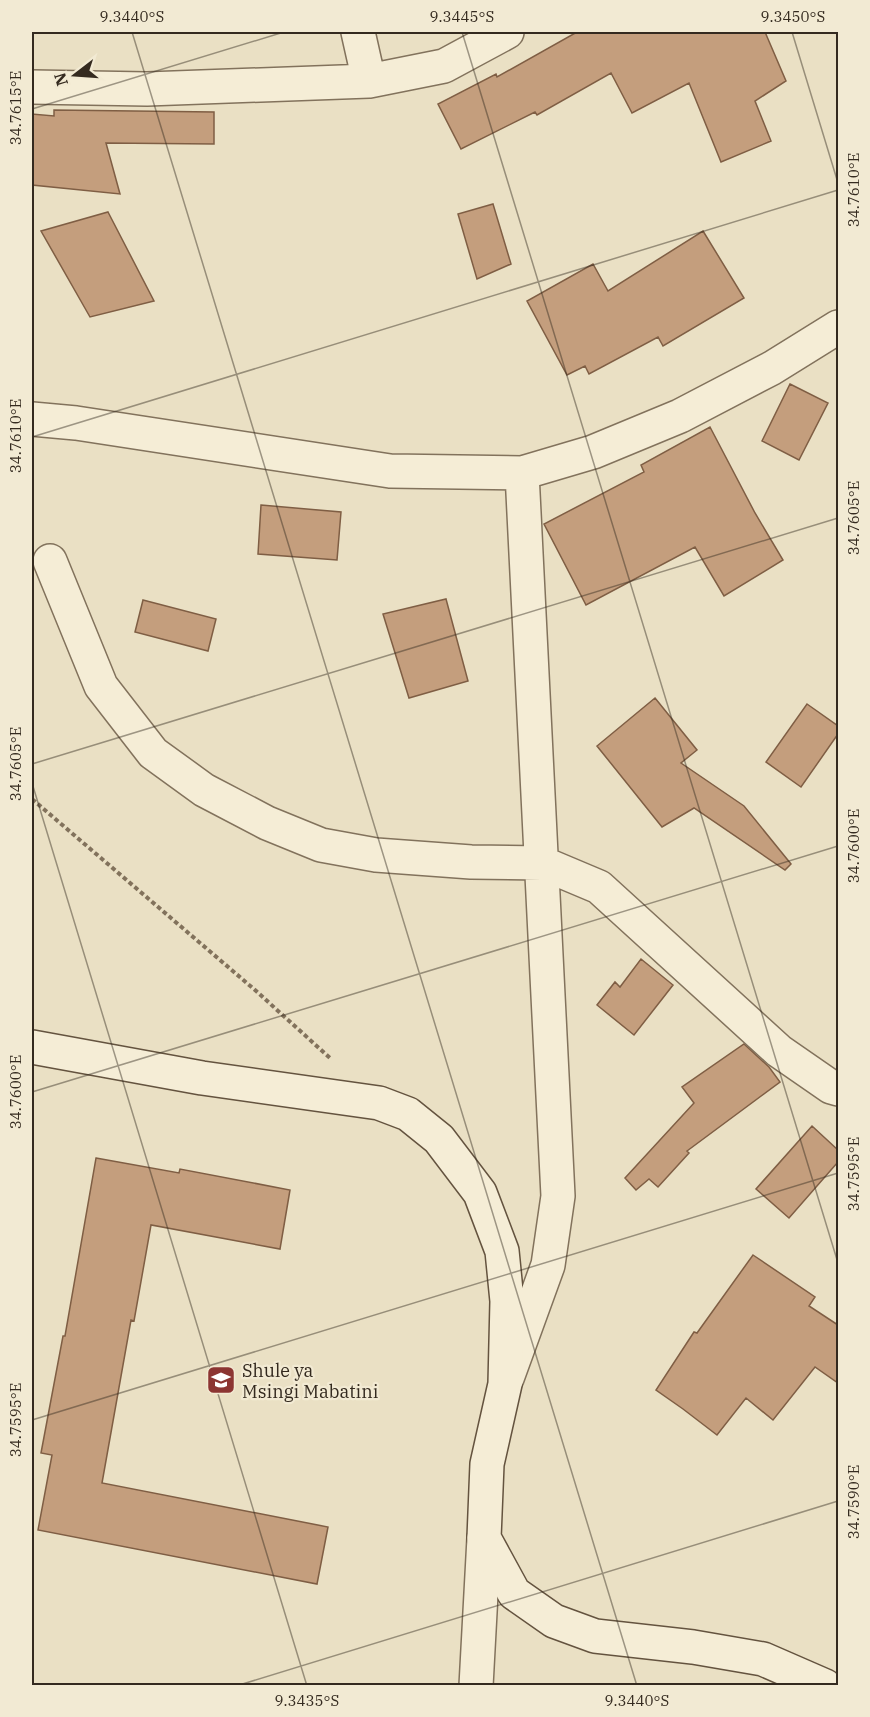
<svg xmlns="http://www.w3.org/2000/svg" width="870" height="1717" font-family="'IBM Plex Serif',serif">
<rect width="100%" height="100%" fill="#eae0c4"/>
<!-- building -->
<path fill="#c49e7d" stroke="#7f5e44" stroke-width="1.5" d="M 577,32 L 765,32 L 786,81 L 755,101 L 771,141 L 721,162 L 689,83 L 632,113 L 611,73 L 537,115 L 535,112 L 461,149 L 438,104 L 496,74 L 497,77 Z
M 54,110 L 214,112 L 214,144 L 106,143 L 120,194 L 32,185 L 32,114 L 54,116 Z
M 493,204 L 511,264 L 477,279 L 458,214 Z
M 108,212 L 154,301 L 90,317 L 41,231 Z
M 703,231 L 744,298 L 663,346 L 658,337 L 589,374 L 585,366 L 567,375 L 527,301 L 593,264 L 608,291 Z
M 790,384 L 828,403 L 799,460 L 762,441 Z
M 710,427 L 755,513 L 783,560 L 724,596 L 695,547 L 586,605 L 544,524 L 644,472 L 641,465 Z
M 261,505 L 341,512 L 337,560 L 258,554 Z
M 446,599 L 468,681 L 409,698 L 383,614 Z
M 143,600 L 216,619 L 208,651 L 135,632 Z
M 655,698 L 697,750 L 681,763 L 744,806 L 791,864 L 785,870 L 694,808 L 662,827 L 597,746 Z
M 807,704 L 838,726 L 838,734 L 801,787 L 766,762 Z
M 641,959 L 673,985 L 634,1035 L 597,1005 L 615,982 L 620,987 Z
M 744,1044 L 769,1067 L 780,1082 L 687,1151 L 689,1153 L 658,1187 L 649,1179 L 636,1190 L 625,1178 L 694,1103 L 682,1087 Z
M 812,1126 L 838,1150 L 838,1162 L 789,1218 L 756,1189 Z
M 96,1158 L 179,1173 L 180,1169 L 290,1190 L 280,1249 L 151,1225 L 134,1321 L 131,1320 L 102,1483 L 328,1527 L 317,1584 L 38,1530 L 52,1455 L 41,1453 L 63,1336 L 65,1336 Z
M 753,1255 L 815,1297 L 809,1306 L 838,1325 L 838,1383 L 815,1367 L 773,1420 L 746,1398 L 717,1435 L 683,1409 L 656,1390 L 694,1332 L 697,1333 Z"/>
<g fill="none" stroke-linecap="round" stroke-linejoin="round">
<!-- street casing -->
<g stroke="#82725c" stroke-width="36">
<path id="street" d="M 358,32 L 369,81
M 32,87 L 147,89 L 369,81 L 444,66 L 507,32
M 32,419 L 76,423 L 390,471 L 522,473 L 593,452 L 680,416 L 772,368 L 838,327
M 50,561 L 101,686 L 153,753 L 204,790 L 267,823 L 321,845 L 376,855 L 471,862 L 542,863 L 599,887 L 779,1051 L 831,1087 L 838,1089
M 507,1378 L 548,1265 L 558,1196 L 522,473
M 476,1686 L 484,1538"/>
</g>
<!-- secondary casing -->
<g stroke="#64533f" stroke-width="36">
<path id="secondary" d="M 32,1047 L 202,1078 L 379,1103 L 408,1114 L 439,1139 L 480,1193 L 502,1251 L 507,1301 L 505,1384 L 487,1464 L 484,1538 L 514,1593 L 554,1621 L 595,1636 L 693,1647 L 763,1659 L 825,1686"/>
</g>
<!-- path -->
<path stroke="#82725c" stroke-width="4" stroke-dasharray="4.5 3" stroke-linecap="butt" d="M 32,799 L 255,990 L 330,1058"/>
<!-- street -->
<use href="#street" stroke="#f5edd6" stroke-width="33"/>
<!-- secondary -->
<use href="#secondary" stroke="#f5edd6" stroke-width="33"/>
</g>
<!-- ticks -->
<path fill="none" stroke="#342a1f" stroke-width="1.5" stroke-opacity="0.45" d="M 132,32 L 637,1686M 462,32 L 838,1263M 792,32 L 838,183M 32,109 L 284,32M 32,437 L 838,190M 32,764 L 838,518M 32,783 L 307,1686M 32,1092 L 838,846M 32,1420 L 838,1173M 236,1686 L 838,1501"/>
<!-- icons -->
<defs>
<g id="school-square" transform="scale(1.5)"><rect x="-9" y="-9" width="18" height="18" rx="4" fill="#8c3532" stroke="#f2ead3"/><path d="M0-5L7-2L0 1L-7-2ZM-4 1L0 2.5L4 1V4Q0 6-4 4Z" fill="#fff"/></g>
</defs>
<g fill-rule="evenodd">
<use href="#school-square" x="221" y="1380"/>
</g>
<g text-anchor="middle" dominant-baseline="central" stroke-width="4.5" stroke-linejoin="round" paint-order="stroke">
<!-- poi labels -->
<g font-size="18" fill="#342a1f" stroke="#f2ead3" text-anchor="start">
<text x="242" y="1370">Shule ya<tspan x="242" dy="21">Msingi Mabatini</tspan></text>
</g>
</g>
<!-- border -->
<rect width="870" height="1717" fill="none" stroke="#f2ead3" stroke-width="66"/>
<!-- north arrow -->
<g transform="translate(75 75) rotate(253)" stroke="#f2ead3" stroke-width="4.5" paint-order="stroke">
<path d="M0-4.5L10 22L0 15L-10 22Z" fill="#342a1f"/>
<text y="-9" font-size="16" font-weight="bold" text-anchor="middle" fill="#342a1f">N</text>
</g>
<rect x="33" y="33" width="804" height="1651" fill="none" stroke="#342a1f" stroke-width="2"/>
<g font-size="15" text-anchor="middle" fill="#342a1f">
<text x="132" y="22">9.3440°S</text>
<text x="462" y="22">9.3445°S</text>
<text x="793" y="22">9.3450°S</text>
<text transform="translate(16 108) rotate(-90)" y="5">34.7615°E</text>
<text transform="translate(854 190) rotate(-90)" y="5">34.7610°E</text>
<text transform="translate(16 436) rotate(-90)" y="5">34.7610°E</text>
<text transform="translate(854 518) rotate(-90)" y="5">34.7605°E</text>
<text transform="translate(16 764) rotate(-90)" y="5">34.7605°E</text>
<text transform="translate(854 846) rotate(-90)" y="5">34.7600°E</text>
<text transform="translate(16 1092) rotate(-90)" y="5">34.7600°E</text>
<text transform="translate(854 1174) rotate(-90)" y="5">34.7595°E</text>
<text transform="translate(16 1420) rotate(-90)" y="5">34.7595°E</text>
<text transform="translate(854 1502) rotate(-90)" y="5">34.7590°E</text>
<text x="307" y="1706">9.3435°S</text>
<text x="637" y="1706">9.3440°S</text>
</g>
</svg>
